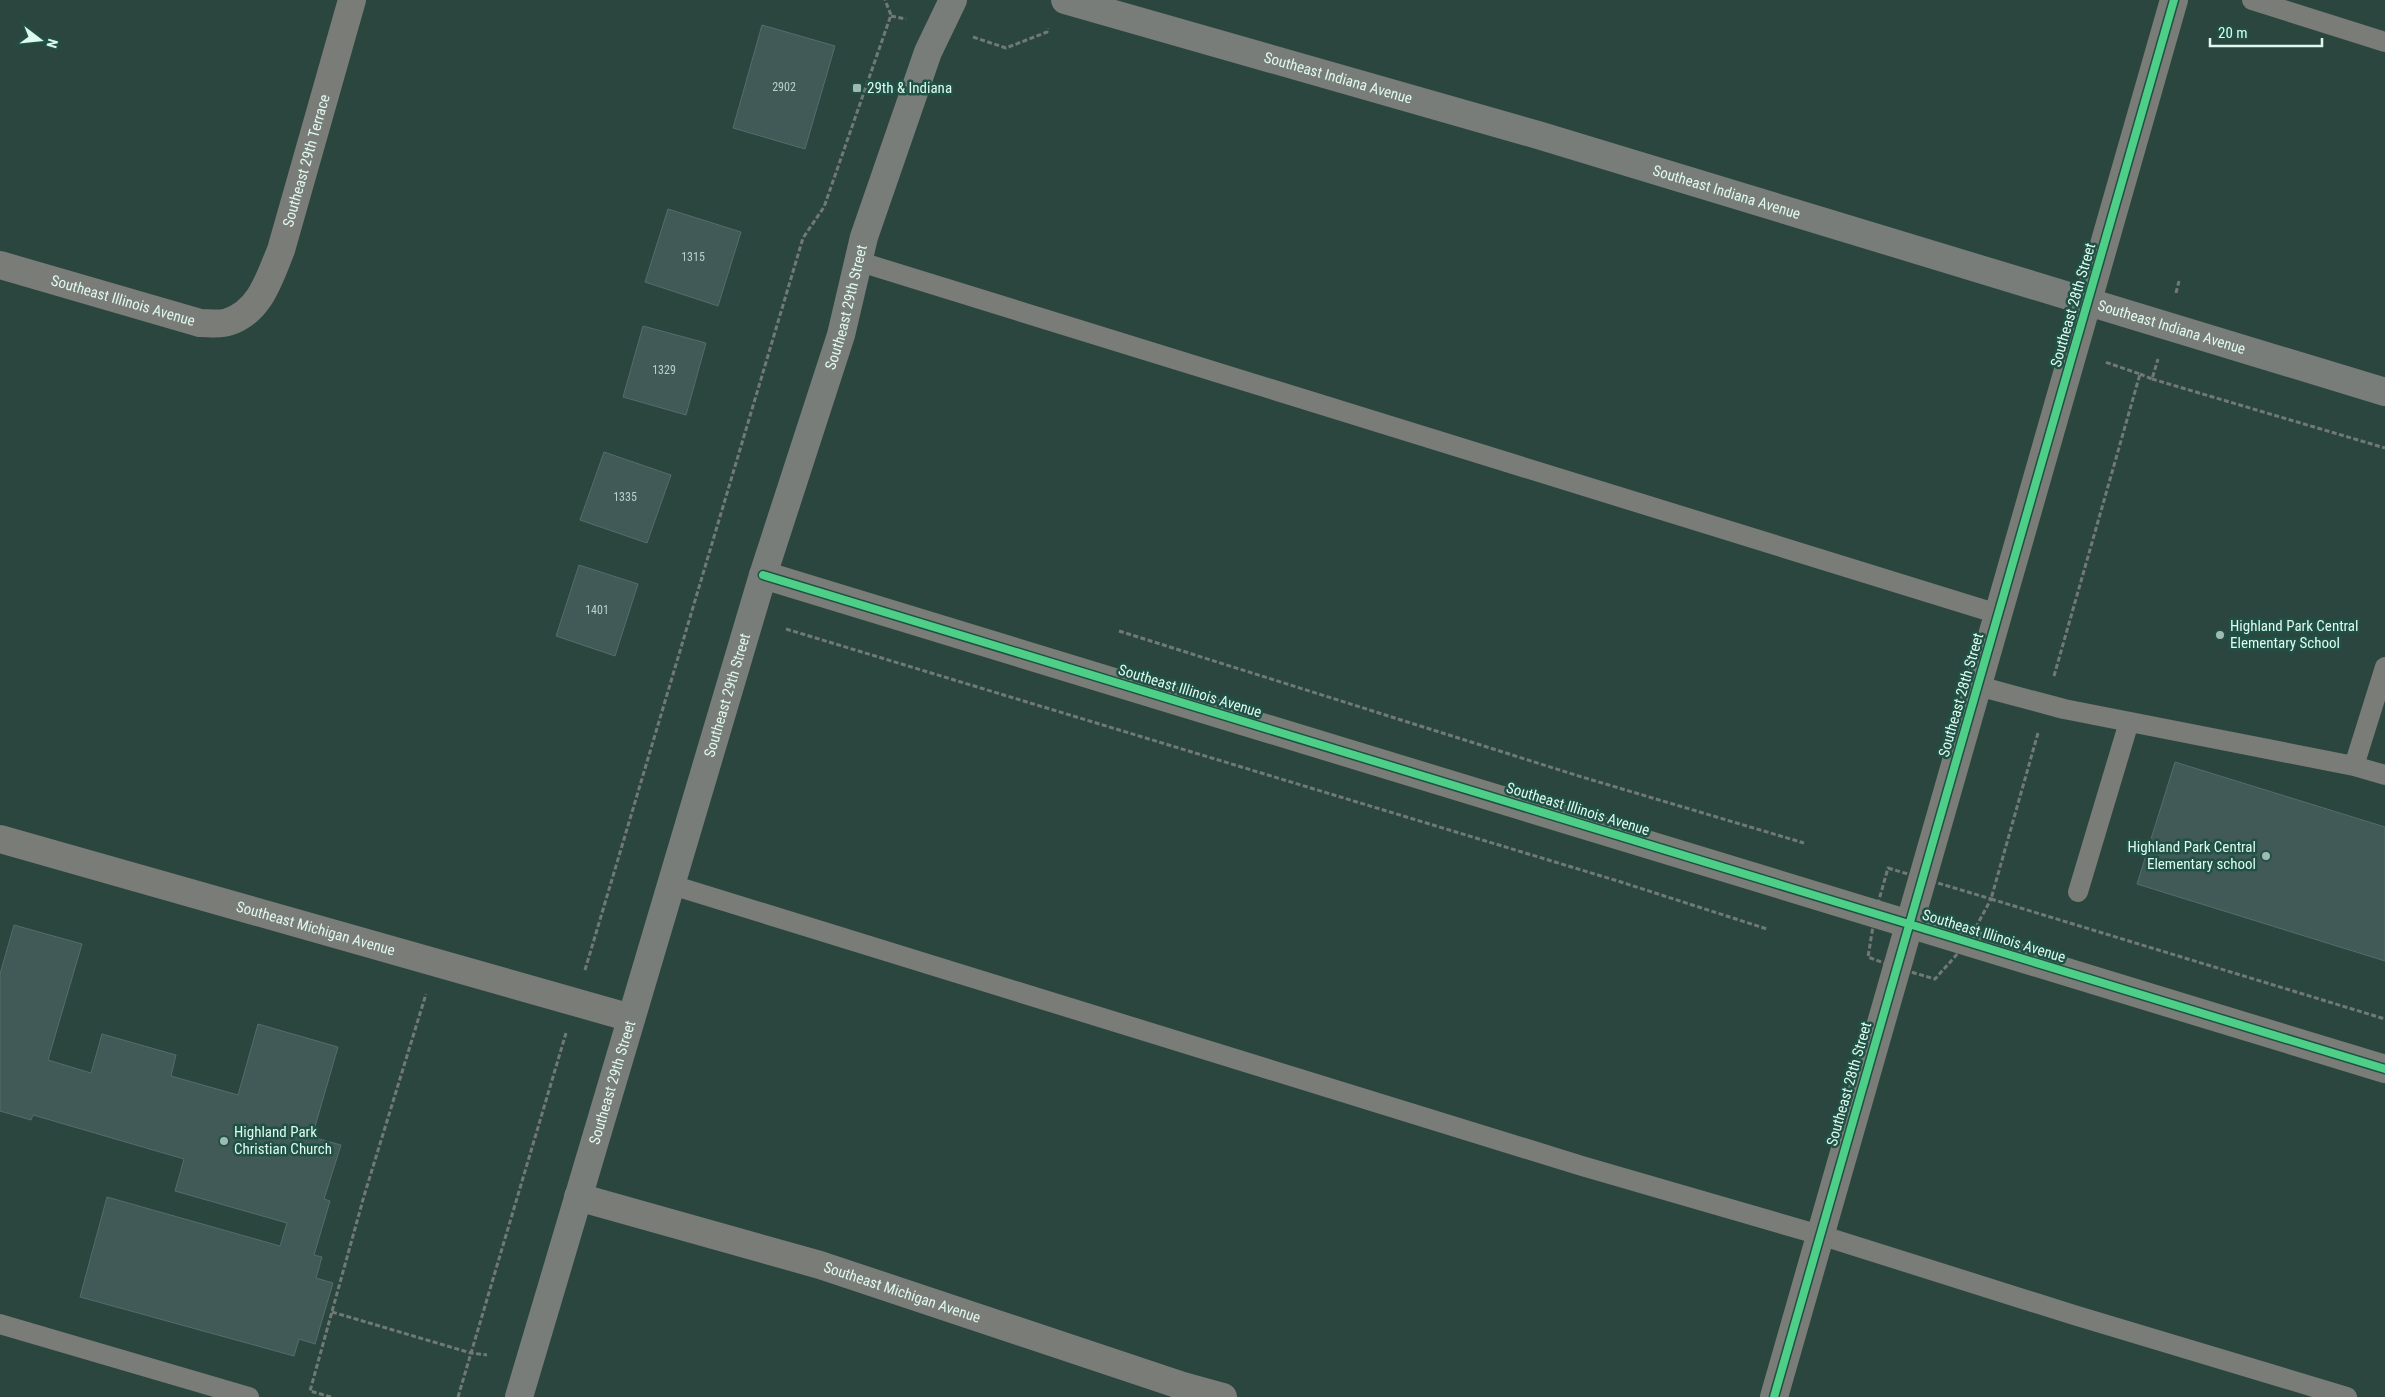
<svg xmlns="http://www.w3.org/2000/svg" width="2385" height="1397" font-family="'Roboto Condensed',sans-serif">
<rect width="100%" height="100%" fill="#2b463f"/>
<!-- building -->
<path fill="#415a57" stroke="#566c69" d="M 762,25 L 835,46 L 805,149 L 733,128 Z
M 668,209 L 741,232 L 718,306 L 645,282 Z
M 643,326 L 706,343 L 686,415 L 623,397 Z
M 604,452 L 671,475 L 647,543 L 580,520 Z
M 579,565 L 638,584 L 615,656 L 556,636 Z
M 2175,762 L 2385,827 L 2385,961 L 2137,884 Z
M 14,925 L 82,944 L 48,1060 L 91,1073 L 102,1034 L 176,1055 L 171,1076 L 238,1095 L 258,1024 L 338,1047 L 312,1137 L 341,1145 L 324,1199 L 330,1201 L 314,1255 L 322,1257 L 316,1278 L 333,1283 L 315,1344 L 299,1339 L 294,1356 L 80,1297 L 107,1197 L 280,1246 L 287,1223 L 175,1191 L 184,1159 L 33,1115 L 31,1120 L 0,1111 L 0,974 Z"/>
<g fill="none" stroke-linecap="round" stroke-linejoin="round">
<!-- path -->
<path stroke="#717975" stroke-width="3" stroke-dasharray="5 2.5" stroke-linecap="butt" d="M 891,16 L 906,19
M 973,37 L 1006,48 L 1047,32 L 1048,28
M 2176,293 L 2179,281
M 2140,374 L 2152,379 L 2158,359
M 2152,379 L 2385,448
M 786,629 L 1621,882 L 1767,929
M 1119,631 L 1582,777 L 1804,843
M 2054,676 L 2140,374 L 2105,362
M 2038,733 L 1991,899 L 2385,1019
M 1888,868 L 1991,899 L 1968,942 L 1935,979 L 1897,968 L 1868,957 L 1875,914 Z
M 585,970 L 803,238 L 824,207 L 891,15 L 885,0
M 332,1312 L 471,1353 L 487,1355
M 331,1397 L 310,1391 L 364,1196 L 426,994
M 458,1397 L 566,1033"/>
<!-- lane -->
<path stroke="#7a7c77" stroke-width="20" d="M 2252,0 L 2385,42
M 857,261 L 1998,614
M 1978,686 L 2064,709 L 2354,766 L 2385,667
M 2354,766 L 2385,775
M 672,885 L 1582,1166 L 1820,1235 L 2074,1315 L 2347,1397
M 2078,892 L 2129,722
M 0,1324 L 249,1397"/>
<!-- street -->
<g stroke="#7a7c77" stroke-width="28">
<path id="s1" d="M 0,265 L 200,323 C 209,323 220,325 228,322 C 260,312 269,279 281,250 L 352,0"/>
<path d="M 763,575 L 2385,1069"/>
<path id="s2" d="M 0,839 L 631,1018"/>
<path id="s3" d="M 578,1197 L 820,1265 L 1183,1386 L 1223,1397"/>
<path d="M 1774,1397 L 2174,0"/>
</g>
<!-- secondary -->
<g stroke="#787d79" stroke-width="28">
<path id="s4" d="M 1065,0 L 1538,135 L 2385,392"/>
<path id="s5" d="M 519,1397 L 763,575 L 841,335 L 864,237 L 928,52 L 953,0"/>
</g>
<!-- cycleway casing -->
<g stroke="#1f5244" stroke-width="11">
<path id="cycleway" d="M 763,575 L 2385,1069
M 1774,1397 L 2174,0"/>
</g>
<!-- cycleway -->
<use href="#cycleway" stroke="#4dcf88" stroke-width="8"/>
</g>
<!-- markers -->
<g fill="#a0bab1" stroke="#1f5244" stroke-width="2">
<rect x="852" y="83" width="10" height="10" rx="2.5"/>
<circle cx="2220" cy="635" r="5"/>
<circle cx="2266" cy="856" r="5"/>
<circle cx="224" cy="1141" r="5"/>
</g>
<g text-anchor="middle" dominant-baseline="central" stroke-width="5" stroke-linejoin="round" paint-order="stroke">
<!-- number labels -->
<g font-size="12" fill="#b8d1c9">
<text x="784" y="87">2902</text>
<text x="693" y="257">1315</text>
<text x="664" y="370">1329</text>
<text x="625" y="497">1335</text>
<text x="597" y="610">1401</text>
</g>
<!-- street labels -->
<g font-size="15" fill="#dff9ef" stroke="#1f5244">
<text stroke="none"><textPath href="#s4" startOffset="284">Southeast Indiana Avenue</textPath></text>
<text stroke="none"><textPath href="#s1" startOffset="422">Southeast 29th Terrace</textPath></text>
<text stroke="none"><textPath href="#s4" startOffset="689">Southeast Indiana Avenue</textPath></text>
<text stroke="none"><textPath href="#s1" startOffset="128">Southeast Illinois Avenue</textPath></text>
<text transform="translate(2073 305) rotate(-74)">Southeast 28th Street</text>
<text stroke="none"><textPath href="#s5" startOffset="1138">Southeast 29th Street</textPath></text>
<text stroke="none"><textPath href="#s4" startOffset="1154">Southeast Indiana Avenue</textPath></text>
<text transform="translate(1190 691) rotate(17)">Southeast Illinois Avenue</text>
<text stroke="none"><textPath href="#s5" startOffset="732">Southeast 29th Street</textPath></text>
<text transform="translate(1961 695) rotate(-74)">Southeast 28th Street</text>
<text transform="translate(1578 809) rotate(17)">Southeast Illinois Avenue</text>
<text stroke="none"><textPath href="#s2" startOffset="328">Southeast Michigan Avenue</textPath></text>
<text transform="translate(1994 936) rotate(17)">Southeast Illinois Avenue</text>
<text stroke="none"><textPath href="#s5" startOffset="328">Southeast 29th Street</textPath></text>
<text transform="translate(1849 1084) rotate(-74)">Southeast 28th Street</text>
<text stroke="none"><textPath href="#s3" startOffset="338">Southeast Michigan Avenue</textPath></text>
</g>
<!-- poi labels -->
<g font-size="15" fill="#dff9ef" stroke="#1f5244" text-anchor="start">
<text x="867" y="88">29th &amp; Indiana</text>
<text x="2230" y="626">Highland Park Central<tspan x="2230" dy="17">Elementary School</tspan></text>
<text x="2256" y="847" text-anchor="end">Highland Park Central<tspan x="2256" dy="17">Elementary school</tspan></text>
<text x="234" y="1132">Highland Park<tspan x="234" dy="17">Christian Church</tspan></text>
</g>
</g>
<!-- north arrow -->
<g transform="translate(40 40) rotate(106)" stroke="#1f5244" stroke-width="4" paint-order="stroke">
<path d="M0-4L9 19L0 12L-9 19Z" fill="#dff9ef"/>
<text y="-8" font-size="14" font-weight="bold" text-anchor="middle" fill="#dff9ef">N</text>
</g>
<!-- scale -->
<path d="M2210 38v8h112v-8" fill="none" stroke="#dff9ef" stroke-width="2.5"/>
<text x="2218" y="38" font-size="15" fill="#dff9ef" stroke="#1f5244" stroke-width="4" paint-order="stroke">20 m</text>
</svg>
